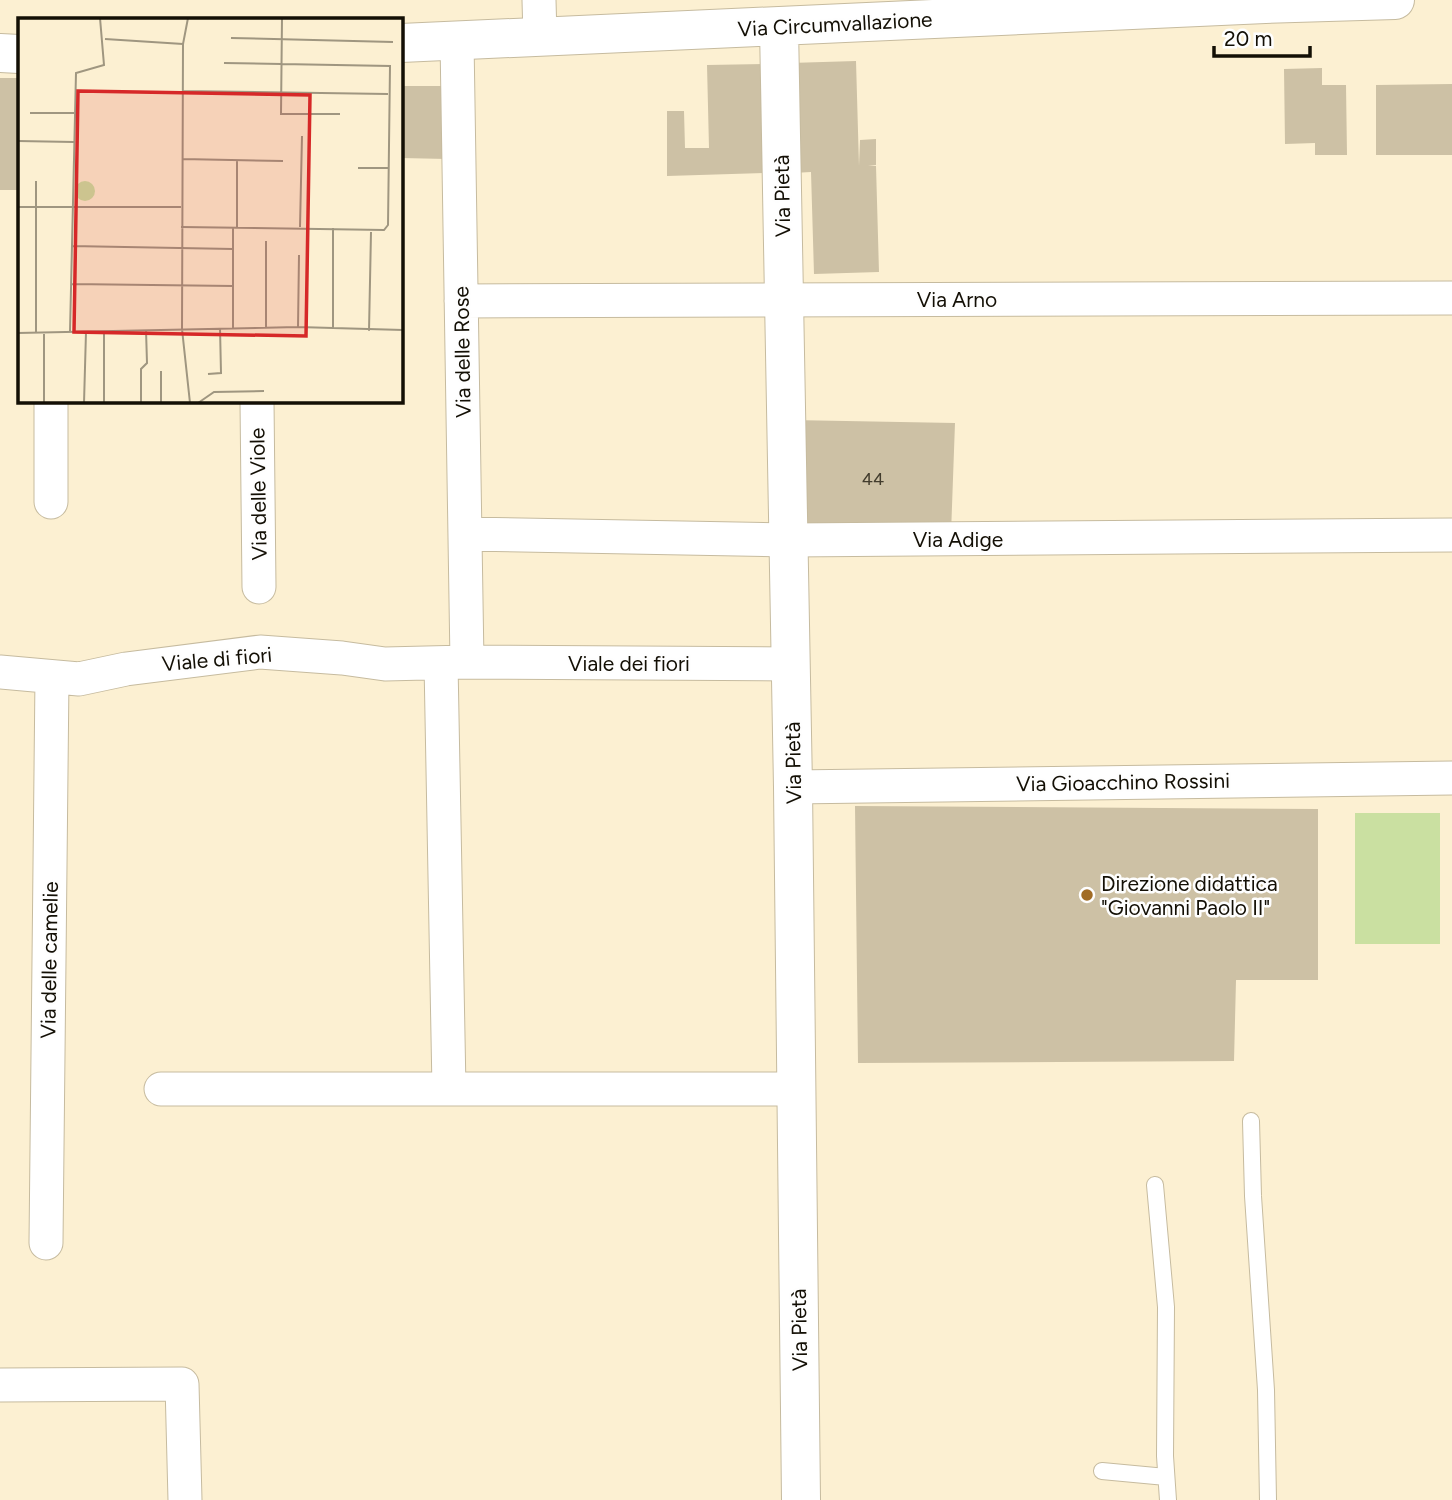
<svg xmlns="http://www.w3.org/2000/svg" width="1452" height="1500" font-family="Figtree,sans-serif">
<rect width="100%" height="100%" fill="#fcf0d2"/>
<!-- green -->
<path fill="#cae0a1" d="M 1355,813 L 1440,813 L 1440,944 L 1355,944 Z"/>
<!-- building -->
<path fill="#cdc1a5" d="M 856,61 L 859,166 L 860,140 L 876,139 L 876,165 L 868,165 L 876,166 L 879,272 L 814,274 L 811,172 L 793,173 L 790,63 Z
M 765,64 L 767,173 L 667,176 L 667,111 L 684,111 L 685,148 L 709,148 L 707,65 Z
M 1322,68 L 1322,85 L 1346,85 L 1347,155 L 1315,155 L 1315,143 L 1285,144 L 1284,69 Z
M 0,78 L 19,78 L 19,190 L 0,190 Z
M 1452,84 L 1452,155 L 1376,155 L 1376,85 Z
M 401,86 L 447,86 L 447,159 L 401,158 Z
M 791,420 L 955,423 L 951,534 L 797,535 Z
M 855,806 L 1318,809 L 1318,980 L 1236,980 L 1234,1061 L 858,1063 Z"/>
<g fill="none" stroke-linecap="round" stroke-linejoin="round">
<!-- service casing -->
<g stroke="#c6bb9f" stroke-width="18">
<path id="service" d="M 1251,1121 L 1253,1196 L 1266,1390 L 1268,1500
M 1155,1185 L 1166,1307 L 1165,1456 L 1168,1500
M 1102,1471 L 1166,1477"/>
</g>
<!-- minor casing -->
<g stroke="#c6bb9f" stroke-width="35">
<path id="minor" d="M 539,0 L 540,37
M 457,41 L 467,662
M 461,301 L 1452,298
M 51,401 L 51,502
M 257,401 L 259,587
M 465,534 L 789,540 L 1452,535
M 441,663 L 449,1089
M 0,672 L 79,679 L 126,669 L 260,652 L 342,658 L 385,664 L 467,662 L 791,664
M 793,787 L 1452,778
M 161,1089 L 797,1089
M 46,1243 L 52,677
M 0,1385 L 182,1384 L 185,1500"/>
</g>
<!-- tertiary casing -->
<g stroke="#c6bb9f" stroke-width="40">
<path id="tertiary" d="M 779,27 L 793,787 L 801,1500
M 401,43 L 1265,4 L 1395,0
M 0,53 L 19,54"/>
</g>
<!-- service -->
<use href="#service" stroke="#fff" stroke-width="16"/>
<!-- minor -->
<use href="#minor" stroke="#fff" stroke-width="33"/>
<!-- tertiary -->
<use href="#tertiary" stroke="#fff" stroke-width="38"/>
</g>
<!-- markers -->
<circle fill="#a16c25" stroke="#fefefe" stroke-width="2.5" cx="1087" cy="895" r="7"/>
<g text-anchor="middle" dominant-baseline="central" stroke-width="5" stroke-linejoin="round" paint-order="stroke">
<!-- number labels -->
<g font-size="18" fill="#423c2d">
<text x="873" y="479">44</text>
</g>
<!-- street labels -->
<g font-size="21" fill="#130f05" stroke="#fefefe">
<text transform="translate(835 24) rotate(-3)">Via Circumvallazione</text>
<text transform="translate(782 196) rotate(-91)">Via Pietà</text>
<text x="957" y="299">Via Arno</text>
<text transform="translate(462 352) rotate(-91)">Via delle Rose</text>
<text transform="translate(258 494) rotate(-91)">Via delle Viole</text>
<text x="958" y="539">Via Adige</text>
<text transform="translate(217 659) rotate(-5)">Viale di fiori</text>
<text x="629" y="663">Viale dei fiori</text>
<text transform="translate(793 763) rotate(-91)">Via Pietà</text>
<text transform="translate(1123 782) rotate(-1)">Via Gioacchino Rossini</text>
<text transform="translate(49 960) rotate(-89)">Via delle camelie</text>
<text transform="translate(799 1330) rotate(-91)">Via Pietà</text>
</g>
<!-- poi labels -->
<g font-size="21" fill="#130f05" stroke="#fefefe" text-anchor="start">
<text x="1101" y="883">Direzione didattica<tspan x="1101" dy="24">"Giovanni Paolo II"</tspan></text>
</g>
</g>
<!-- overview -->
<g transform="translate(18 18)">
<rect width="385" height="385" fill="#fcf0d2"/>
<path d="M57 173a10 10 0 1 1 20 0a10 10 0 1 1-20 0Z" fill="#cae0a1"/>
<path fill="none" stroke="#9f9680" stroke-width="2" d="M 170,0 L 165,26 L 164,311 L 172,385M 264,0 L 263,96 L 322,96M 213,20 L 375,24M 87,21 L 165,26M 164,73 L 370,76M 12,95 L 56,95M 0,123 L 56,124M 164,141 L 265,143M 219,142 L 219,210M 340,150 L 370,150M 18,163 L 18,315M 0,189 L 163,189M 163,209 L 366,212 L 370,207 L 372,48 L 206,45M 282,209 L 284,118M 53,228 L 215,231M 53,266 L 215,268M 248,309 L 248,223M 280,309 L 281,237M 215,310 L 215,210M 315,311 L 315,210M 86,313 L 86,385M 351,313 L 353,214M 52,314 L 58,55 L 86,47 L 82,0M 0,315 L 280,309 L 385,312M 143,353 L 143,385M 190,356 L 203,355 L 202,310M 26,385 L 26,316M 66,385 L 68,314M 123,385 L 123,351 L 129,345 L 128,312M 180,385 L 196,374 L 246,373"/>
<path fill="#d62828" fill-opacity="0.15" stroke="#d62828" stroke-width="3.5" d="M 60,73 L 292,77 L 288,318 L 56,314 Z"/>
<rect width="385" height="385" fill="none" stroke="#130f05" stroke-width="3.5"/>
</g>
<!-- scale -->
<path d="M1214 46v10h96v-10" fill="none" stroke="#130f05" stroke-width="3.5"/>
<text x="1224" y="46" font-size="21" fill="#130f05" stroke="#fefefe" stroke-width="5" paint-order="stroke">20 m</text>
</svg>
